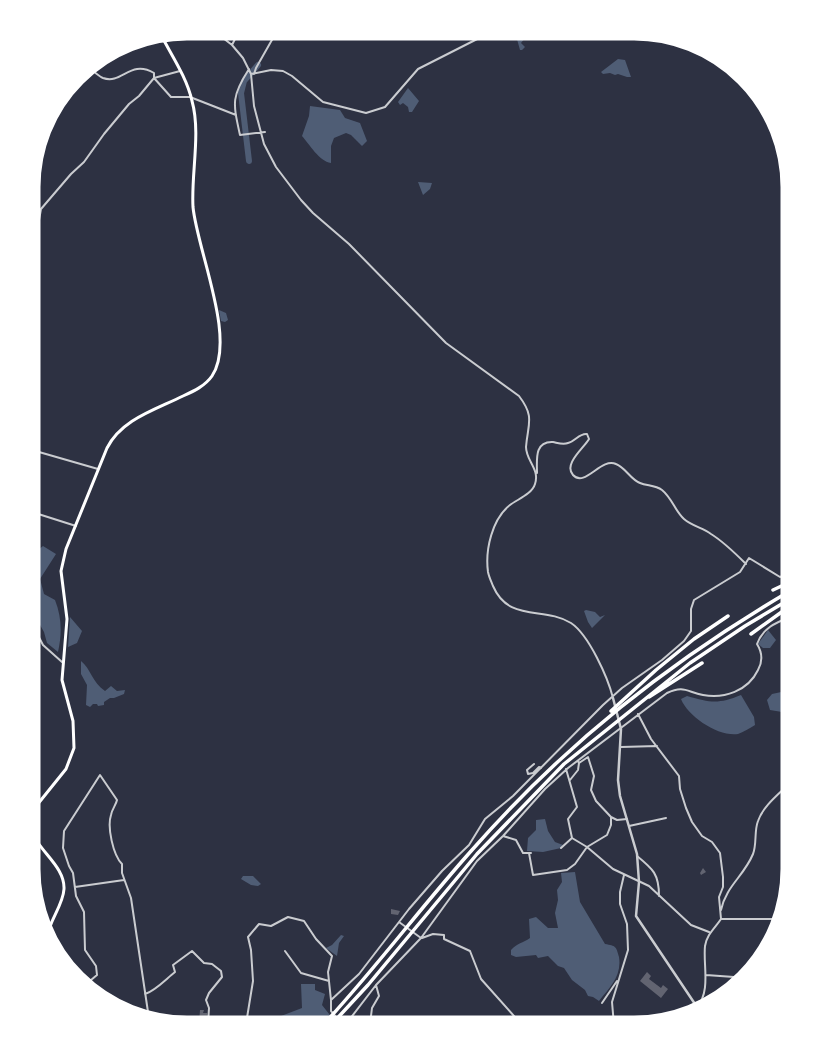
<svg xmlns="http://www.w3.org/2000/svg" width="821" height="1056" font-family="'Work Sans',sans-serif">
<rect width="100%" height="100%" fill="#2d3142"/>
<!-- water -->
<path fill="#4f5d75" d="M 515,32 L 525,33 L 525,38 L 521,43 L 525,47 L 522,50 L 520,50 Z
M 618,59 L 625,60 L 631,77 L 627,77 L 618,74 L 615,75 L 610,73 L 603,74 L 601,72 Z
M 408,88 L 419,101 L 412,112 L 409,112 L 408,107 L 403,103 L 400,105 L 398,102 Z
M 310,106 L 340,110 L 345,118 L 360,123 L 367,141 L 362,146 L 351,135 L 346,133 L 334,138 L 331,146 L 331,163 C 319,161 310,145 302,136 L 309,116 Z
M 418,182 L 432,183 L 430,189 L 423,195 Z
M 219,310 L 226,313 L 228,320 L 225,322 L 221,321 Z
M 43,546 L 56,554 L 40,579 L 44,594 L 55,600 C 62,618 62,634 58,652 L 47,643 L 44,632 L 35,616 L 32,602 L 32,555 Z
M 586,610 L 595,612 L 600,617 L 605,615 L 592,628 L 588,622 L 584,611 Z
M 70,617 L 82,631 L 77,643 L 68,647 Z
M 768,630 L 776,640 L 770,648 L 763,648 L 758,644 Z
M 81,661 C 91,669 92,682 105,691 L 111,686 L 117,691 L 125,690 L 124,694 L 114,698 L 110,698 L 104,702 L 104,705 L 98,706 L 97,704 L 93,704 L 90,707 L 86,705 L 87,685 L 81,674 Z
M 786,691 L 790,693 L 790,716 L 788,713 L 770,710 L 767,700 L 772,694 Z
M 741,695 L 754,717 L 755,725 C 750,728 743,732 738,734 C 719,737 688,717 681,699 L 687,696 C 711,703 719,704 741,695 Z
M 545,819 L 548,831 L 555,842 L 563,845 L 561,848 L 543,852 L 527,851 L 528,838 L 536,830 L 536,820 Z
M 575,872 L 580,902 L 605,944 C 616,946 616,946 619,957 C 622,976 610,987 599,1001 L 593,997 L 588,996 L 585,990 L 572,980 L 564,968 L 558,966 L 548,956 L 538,958 L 536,955 L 516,957 L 511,955 L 511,950 C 517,943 523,943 530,938 L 529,919 L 536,917 L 548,928 L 558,928 L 555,913 L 558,900 L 557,890 L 562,882 L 561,873 Z
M 243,876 L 253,876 L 261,884 L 258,886 L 251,885 L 241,879 Z
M 341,935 L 344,936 L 339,943 L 337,956 L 326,948 L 332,945 Z
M 301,984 L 315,984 L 315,990 L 325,994 L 322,1005 L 337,1024 L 267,1024 L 268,1021 L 302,1008 Z"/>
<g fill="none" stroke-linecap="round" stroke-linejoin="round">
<!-- river -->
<path stroke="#4f5d75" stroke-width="6" d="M 249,161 L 241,93 L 244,81 L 258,65"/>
</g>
<!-- building -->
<path fill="#626471" d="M 703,868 L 706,872 L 701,875 L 700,873 Z
M 391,909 L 400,911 L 398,915 L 391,914 Z
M 647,972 L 651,976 L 649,979 L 661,988 L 663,985 L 668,989 L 661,998 L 640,981 Z
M 200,1010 L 204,1010 L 203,1013 L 207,1013 L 208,1020 L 205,1020 L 205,1024 L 199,1024 Z"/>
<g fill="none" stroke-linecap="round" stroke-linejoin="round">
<!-- minor -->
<path stroke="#caccd0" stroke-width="2" d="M 190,31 L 223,38 L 232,45 L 243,58 L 251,74 L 254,106 L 264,144 L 276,167 L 301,200 L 313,213 L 349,244 L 446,343 L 519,396 C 535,417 528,423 526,447 C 526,461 540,469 535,484 C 532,494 518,499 510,505 C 492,519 485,550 488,572 C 489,577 491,581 493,586 C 509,623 544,606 571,623 C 589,635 608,678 613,698
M 232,45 L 239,31
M 88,68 C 93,70 98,76 103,78 C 122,85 130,59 154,73 L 154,78 L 171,97 L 190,97 L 236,115
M 249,69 C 231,97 233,103 240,135 L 265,132
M 251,74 L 271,70 L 283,71 L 292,76 L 323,102 L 366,113 L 385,107 L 418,69 L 491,32
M 254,74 L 256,68 L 277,31
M 32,240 L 37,231 L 41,209 L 71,174 L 84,162 L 104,134 L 129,104 L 139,96 L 154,78 L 180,71
M 32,450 L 98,469
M 537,473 C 537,460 534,441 553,442 C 558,443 563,445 568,443 C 576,441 579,433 587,434 L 589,439 C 584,448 563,464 573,475 C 585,488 601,457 616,464 C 626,468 630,479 640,483 C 647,486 655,485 662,490 C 672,498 675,511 684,519 C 692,526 703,528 711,534 C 724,542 735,553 746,564
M 32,512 L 76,526
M 31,622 L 43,645 L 62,662
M 638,714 L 651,739 L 679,776 L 680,789 L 686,808 L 692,822 L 702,836 L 712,842 L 720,853 L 723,877 L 723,887 L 719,897 L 721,919 C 715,928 707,934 705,946 C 703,965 711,991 697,1007
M 621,747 L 657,746
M 578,761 L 579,763 L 588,757 L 594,776 L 591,790 L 596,801 L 611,817 L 617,820 L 627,819
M 534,764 L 527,770 L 528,774 L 533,773 L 539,767 L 541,768
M 566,769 L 577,807 L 568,819 L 572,838
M 570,780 L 578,770 L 579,763
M 31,800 L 40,801
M 629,826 L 666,818
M 503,836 L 516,840 L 523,853 L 531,853
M 31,842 L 37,843
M 561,848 L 572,838 L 587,847 L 613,869 L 649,886 L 691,925 L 709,932
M 529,853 L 533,875 L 567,870 L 575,864 L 587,847 L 607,835 L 611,825 L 611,817
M 637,856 C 653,869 659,874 659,896
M 75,887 L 124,880
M 721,910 C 726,886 744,876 753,854 C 757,844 754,831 758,821 C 763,806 779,794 790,783
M 721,919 L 782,919
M 399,922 L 421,938
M 422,938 L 433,934 L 444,935 L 444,939 L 470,951 L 481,979 L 522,1025
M 285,951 L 301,973 L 329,981
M 706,975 L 734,977 L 734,988
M 85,985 L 97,975 L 96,966 L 85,950 L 84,912 L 76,896 L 73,873 L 69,866 L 63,848 L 64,831 L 100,775 L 117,800 C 116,805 112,809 111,815 C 107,827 113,855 122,864 L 122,873 L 131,898 L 148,1012
M 145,994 C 155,991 166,979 175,972 L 173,965 L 192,951 L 204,963 L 212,964 L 221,971 L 222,977 L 209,993 L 206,1000 L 209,1008 L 208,1024
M 602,1003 L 617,981
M 701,1003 L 712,1003
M 166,1017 L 167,1024
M 246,1024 L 253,981 L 251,950 L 248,937 L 259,924 L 271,926 L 288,917 L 304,921 L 316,939 L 332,956 L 328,972 L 331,1000
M 342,1024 L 331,1011 L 331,1000 L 359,974 L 409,909 L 442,871 L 469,845 L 485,819 L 513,796 L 603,705 L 622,688 L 662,660 L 684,641 L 691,631 L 691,609 L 694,600 L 740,572 L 749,558 L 780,577 L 790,573
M 346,1024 L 376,985 L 421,938 L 477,861 L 503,836 L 545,789 L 568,768 L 667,693 C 684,685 687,692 703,695 C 724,699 748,691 758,670 C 763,661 762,652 757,644 C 763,628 775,623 790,617
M 370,1024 L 372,1008 L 379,996 L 376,985
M 614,1025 L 612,1002 L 628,950 L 627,924 L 620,904 L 620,892 L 624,875"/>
<!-- tertiary -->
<path stroke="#caccd0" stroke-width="2.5" d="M 613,698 L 621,729 L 618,780 L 620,796 L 637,854 L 639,882 L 636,916 L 699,1010"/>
<!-- secondary -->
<path stroke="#fff" stroke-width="3" d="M 31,820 L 37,805 L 66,769 L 74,748 L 73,721 L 62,680 L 67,619 L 61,571 L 66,549 L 107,448 C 122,419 155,410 183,396 C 194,391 205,386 212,376 C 237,339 197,250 193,207 C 191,174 201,133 192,101 C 187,78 172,56 161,35
M 31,828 C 36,850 65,865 64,889 C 63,906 49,920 47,938"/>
<!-- primary -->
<path stroke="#fff" stroke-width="3" d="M 100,998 L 186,1024"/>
<!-- motorway -->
<path stroke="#fff" stroke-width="3.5" d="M 773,590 L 790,582
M 751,634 L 790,606
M 649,697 L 702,663
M 611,711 L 656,670 L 694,639 L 728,616
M 324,1024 C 376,968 421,907 472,850 C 565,744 669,662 790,591
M 332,1024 L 368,985 L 477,854 L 564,764 L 690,663 L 745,626 L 790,599"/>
</g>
<!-- crop -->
<path d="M0 0H821V1056H0ZM187 38H634A149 149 0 0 1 783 187V869A149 149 0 0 1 634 1018H187A149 149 0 0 1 38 869V187A149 149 0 0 1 187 38Z" fill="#fff" fill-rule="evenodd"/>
<path fill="none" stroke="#fff" stroke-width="5" d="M187 38H634A149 149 0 0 1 783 187V869A149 149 0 0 1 634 1018H187A149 149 0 0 1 38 869V187A149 149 0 0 1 187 38Z"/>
</svg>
